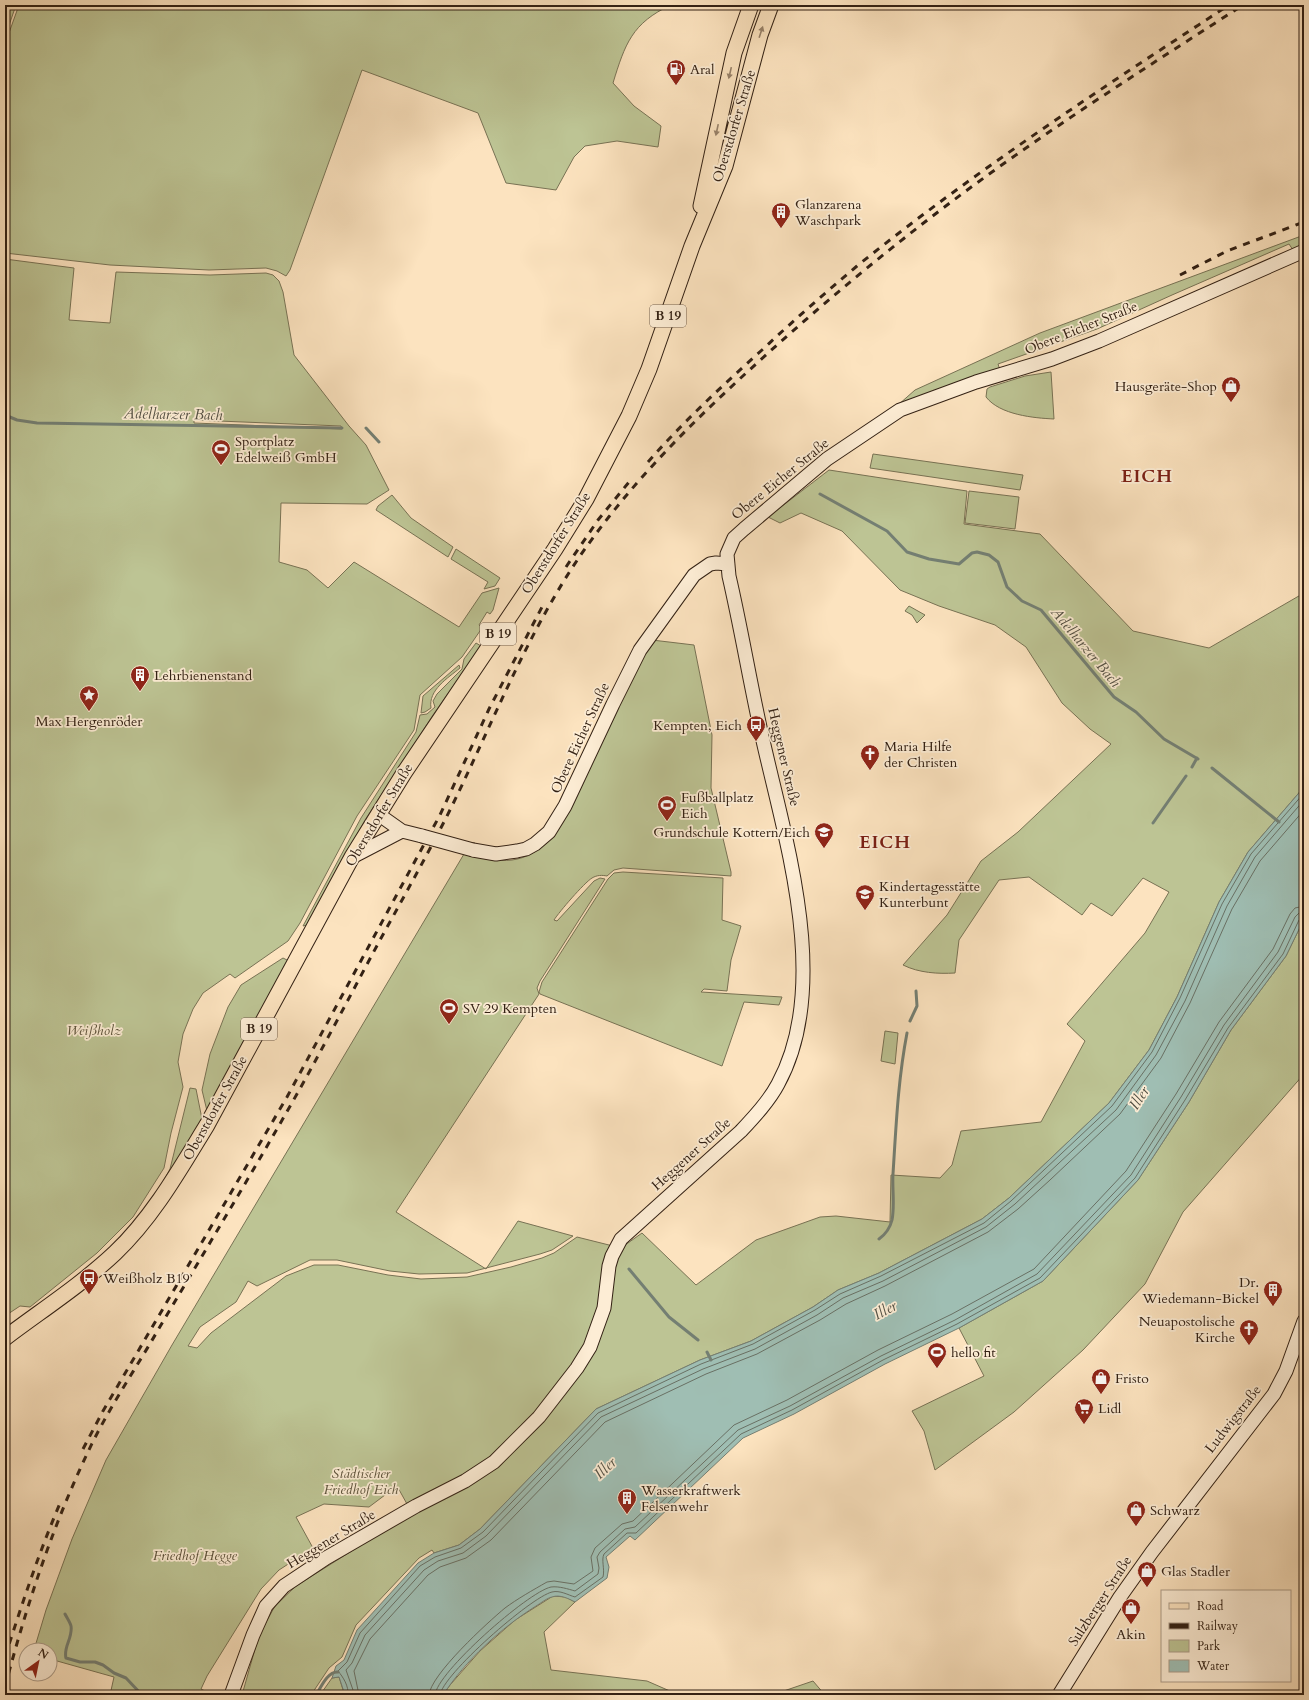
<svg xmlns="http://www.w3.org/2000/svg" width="1309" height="1700" font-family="Cardo,serif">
<rect width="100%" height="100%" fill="#fce3bf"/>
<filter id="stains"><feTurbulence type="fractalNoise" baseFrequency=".005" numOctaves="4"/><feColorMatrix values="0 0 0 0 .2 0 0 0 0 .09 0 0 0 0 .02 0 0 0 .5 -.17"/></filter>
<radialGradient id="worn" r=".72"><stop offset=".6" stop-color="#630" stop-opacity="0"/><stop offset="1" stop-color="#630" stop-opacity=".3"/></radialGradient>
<!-- green -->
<path fill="#bdc494" stroke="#787254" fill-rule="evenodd" d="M 5,5 L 16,5 L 5,37 Z
M 19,5 L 671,5 C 632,23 625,44 613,83 L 634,106 L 661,126 L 658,147 L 617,141 L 585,146 L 574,157 L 556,190 L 506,183 L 478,113 L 362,70 L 290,270 L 286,276 L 277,271 L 266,268 L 209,270 L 110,265 L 5,253 L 5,44 Z
M 1304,235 L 1304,245 L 1293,250 L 1289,244 L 1172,295 L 1097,329 L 998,364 L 1000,370 L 898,405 L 915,390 L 1040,333 Z
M 5,259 L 74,268 L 69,320 L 110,323 L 116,272 L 210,275 L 266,273 L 273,275 L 279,281 L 283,292 L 294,355 L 349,426 L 366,445 L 389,490 L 367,504 L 281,503 L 279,562 L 307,570 L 328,588 L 354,562 L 459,627 L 482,593 L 499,588 L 493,610 L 490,614 L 487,612 L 479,625 L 482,628 L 462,657 L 420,695 L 414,730 L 357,816 L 300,923 L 288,941 L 235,978 L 230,974 L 203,993 L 193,1009 L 183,1034 L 178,1062 L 183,1087 L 171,1133 L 164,1168 L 133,1217 L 97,1253 L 30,1307 L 20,1306 L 5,1316 ZM 194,420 L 341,426 L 342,429 L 194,423 Z
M 1051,372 L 1054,419 C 1034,418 1000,415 986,397 L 987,389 L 990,387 L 1025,376 Z
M 873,454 L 1023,475 L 1020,490 L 870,468 Z
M 829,470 L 967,491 L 964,524 L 1040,534 L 1133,631 L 1209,648 L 1304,593 L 1304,787 L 1248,852 L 1219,902 L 1177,997 L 1149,1050 L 1109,1103 L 1009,1198 L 982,1219 L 879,1273 L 838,1290 L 813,1307 L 751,1341 L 700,1360 L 596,1409 L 480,1529 L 459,1545 L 434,1553 L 432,1550 L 419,1558 L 356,1625 L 342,1657 L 329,1668 L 311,1695 L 242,1695 L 259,1635 L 275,1606 L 296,1586 L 412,1513 L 397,1486 L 369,1507 L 324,1504 L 296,1517 L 313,1548 L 279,1570 L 261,1589 L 207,1676 L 201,1689 L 207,1692 L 205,1695 L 110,1695 L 114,1677 L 50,1659 L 50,1650 L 34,1650 L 46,1610 L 72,1539 L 106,1460 L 172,1345 L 464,854 C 503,863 523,867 554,836 L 618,705 L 652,640 L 694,645 L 712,735 L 711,788 L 731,872 L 731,876 L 623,868 L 614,870 L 607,876 C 602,875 597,875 592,878 C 584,883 559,912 554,920 L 557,921 L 594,881 L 600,878 L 605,879 L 540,981 L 537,988 L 539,994 L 396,1212 L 486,1269 L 518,1221 L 573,1236 L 552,1250 L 540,1254 L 467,1273 L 419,1274 L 390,1271 L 337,1260 L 310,1260 L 257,1286 L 248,1281 L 236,1302 L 200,1327 L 188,1346 L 197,1348 L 211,1333 L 286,1276 L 314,1265 L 338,1265 L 388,1275 L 421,1279 L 467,1277 L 511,1267 L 542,1258 L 554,1253 L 577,1237 L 621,1248 L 642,1233 L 696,1285 L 756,1240 L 820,1217 L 836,1216 L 890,1222 L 891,1175 L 940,1178 L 952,1165 L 961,1131 L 1041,1122 L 1085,1041 L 1067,1024 L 1145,933 L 1169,892 L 1143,878 L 1112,916 L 1091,903 L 1082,915 L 1029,877 L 999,880 L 959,940 L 955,973 C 938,974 919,973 903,965 L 947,915 L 981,861 L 1018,832 L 1111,744 L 1090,729 L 1062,703 L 1026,647 L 995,625 L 939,606 L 900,590 L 842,531 L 801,513 L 780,523 L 768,517 Z
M 969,491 L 1019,497 L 1015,529 L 965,523 Z
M 392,495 L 411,518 L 453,547 L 448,557 L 376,510 L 378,506 Z
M 456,549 L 500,578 L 495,586 L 484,589 L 488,582 L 451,559 Z
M 909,606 L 925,615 L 917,623 L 912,615 L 905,611 Z
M 476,643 L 481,646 L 433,715 L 365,820 L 307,925 L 303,926 L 361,818 L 416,732 L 420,715 L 427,714 L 435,707 L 433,701 L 437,694 L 462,669 L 464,659 Z
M 459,665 L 460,668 C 448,678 428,690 431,708 L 425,712 L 421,713 L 423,696 Z
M 623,872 L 723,878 L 722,920 L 741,926 L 731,960 L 727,991 L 704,989 L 701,992 L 782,997 L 779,1005 L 744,1002 L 722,1066 L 540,994 L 539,992 L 542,982 L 608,879 L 614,873 Z
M 1304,919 L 1304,1074 L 1183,1212 L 1145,1284 L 1083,1350 L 1014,1412 L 935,1470 L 924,1431 L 912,1411 L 984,1376 L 959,1328 L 1043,1281 L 1138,1180 L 1189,1102 L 1231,1030 L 1286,956 Z
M 283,958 L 289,961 L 207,1111 L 202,1090 L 210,1054 L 228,1007 L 241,985 Z
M 885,1031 L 898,1033 L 895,1064 L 881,1061 Z
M 190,1088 L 196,1089 L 202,1119 L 178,1163 L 156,1194 L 170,1169 Z
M 553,1596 L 566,1597 L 575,1602 L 544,1632 L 551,1670 L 647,1681 L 679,1695 L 443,1695 L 450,1685 L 480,1651 L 515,1620 Z
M 339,1677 L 344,1693 L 343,1695 L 320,1695 L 332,1678 Z
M 813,1681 L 825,1695 L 772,1695 Z"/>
<!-- water -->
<path fill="#9fbeb3" stroke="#747f73" d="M 1304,787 L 1304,919 L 1286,956 L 1231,1030 L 1189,1102 L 1138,1180 L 1043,1281 L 959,1328 L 885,1364 L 794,1414 L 743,1438 L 635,1540 L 630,1536 L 606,1557 L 609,1567 L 607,1578 L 575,1602 C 569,1599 560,1594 552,1597 C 547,1598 541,1603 536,1606 C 501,1628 466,1660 443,1695 L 343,1695 L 344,1692 L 339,1677 L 332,1678 L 336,1666 L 344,1660 L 357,1630 L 418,1563 L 434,1553 L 459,1545 L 480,1529 L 596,1409 L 700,1360 L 751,1341 L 813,1307 L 838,1290 L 879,1273 L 982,1219 L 1009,1198 L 1109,1103 L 1149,1050 L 1177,997 L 1219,902 L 1248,852 Z"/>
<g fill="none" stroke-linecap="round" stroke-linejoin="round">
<!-- shore -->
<path stroke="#697064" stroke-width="1" d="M 348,1695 C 349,1686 343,1677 338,1671 L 347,1662 L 360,1633 L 420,1566 L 435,1557 L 461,1548 L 483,1532 L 598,1413 L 701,1364 L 753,1344 L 815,1310 L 840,1294 L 881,1276 L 984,1223 L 1011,1201 L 1112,1106 L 1152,1052 L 1180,998 L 1222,904 L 1251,854 L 1304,793
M 353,1695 L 353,1690 L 346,1670 L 352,1663 L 365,1635 L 424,1570 L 438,1561 L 463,1553 L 486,1536 L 601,1417 L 703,1369 L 755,1349 L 817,1315 L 843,1298 L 883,1281 L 986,1227 L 1015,1204 L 1116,1110 L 1156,1055 L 1185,1001 L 1227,906 L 1255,857 L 1304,800
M 359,1695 L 354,1671 L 370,1639 L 428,1575 L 440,1567 L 466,1558 L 491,1540 L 605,1422 L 706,1374 L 757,1354 L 820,1320 L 846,1304 L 885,1286 L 988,1232 L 1018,1209 L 1050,1180 L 1120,1114 L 1161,1058 L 1190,1003 L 1232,909 L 1260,861 L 1304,810
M 429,1695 C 430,1675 488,1622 505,1608 C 517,1599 533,1590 547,1582 L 554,1581 L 574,1584 L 593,1571 L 591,1557 L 595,1548 L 622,1524 L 633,1521 L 734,1425 L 787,1400 L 878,1350 L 952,1314 L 1034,1269 L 1126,1171 L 1176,1094 L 1219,1022 L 1273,949 L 1290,914 L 1295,908 L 1304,906
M 435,1695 C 436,1673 528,1592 551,1587 C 559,1586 568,1589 575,1591 L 598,1574 L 599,1568 L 597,1557 L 600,1552 L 625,1529 L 635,1527 L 738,1430 L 790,1406 L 881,1356 L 955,1320 L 1037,1274 L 1131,1175 L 1181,1097 L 1224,1025 L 1278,952 L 1295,917 L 1299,913 L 1304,913
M 440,1695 C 442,1675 531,1597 552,1592 C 560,1590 568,1595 575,1597 L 603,1577 C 605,1569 601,1560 604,1554 L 627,1533 L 636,1533 L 741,1434 L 792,1410 L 883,1360 L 957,1324 L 1040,1278 L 1135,1178 L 1185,1100 L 1228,1028 L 1283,954 L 1299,920 L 1304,918"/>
<!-- stream -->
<path stroke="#747f73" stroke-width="3" d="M 5,415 L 17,420 L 37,423 L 342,428
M 366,428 L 379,442
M 820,494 L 887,531 L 907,552 L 929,559 L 959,564 L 972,553 L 977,552 L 989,555 L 998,562 L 1007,587 L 1022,601 L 1041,610 L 1114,697 L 1136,712 L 1164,739 L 1198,759
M 1192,767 L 1197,758
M 1212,768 L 1279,822
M 1153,823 L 1186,776
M 910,1021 L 917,1006 L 916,991
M 879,1239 C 886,1234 890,1228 892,1220 C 895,1205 892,1188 893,1174 C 896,1127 898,1080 907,1033
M 629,1269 L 669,1317 L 698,1340
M 707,1352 L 711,1360
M 65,1614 C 67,1618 70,1622 71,1626 C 73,1638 63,1647 66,1658 L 80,1662 L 95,1662 L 103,1665 L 114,1673 L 126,1678 L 142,1695
M 316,1695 C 321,1687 328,1671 338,1672"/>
<!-- secondary casing -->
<g stroke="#332114" stroke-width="15">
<path id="secondary" d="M 378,814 L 402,831 L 422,836
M 473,850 L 496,854 L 517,851 L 526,849 L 535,844 L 549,832 L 565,806 L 613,704 L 640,650 L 694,575 L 710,564 L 716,563 L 728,564
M 352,857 L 402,831
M 231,1695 L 253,1635 L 266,1606 L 284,1586 L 326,1558 L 416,1506 L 465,1481 L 494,1462 L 539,1417 L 577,1368 L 590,1347 L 604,1308 L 609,1266 L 612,1256 L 621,1239 L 741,1131 C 754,1117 769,1101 778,1084 C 831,987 787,846 764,745 C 751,689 742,632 729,576 L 727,554 L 734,538 L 744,529 L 827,459 L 900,410 L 976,382 L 1052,359 L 1099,341 L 1304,251
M 1059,1695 L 1120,1597 L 1152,1552 L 1274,1394 L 1286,1371 L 1304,1321"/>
</g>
<!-- primary casing -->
<g stroke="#332114" stroke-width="17">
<path id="primary" d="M 701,206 L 734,53 L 751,5
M 5,1338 C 42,1310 81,1285 115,1253 C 153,1217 180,1169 207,1125 L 352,857 L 404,773 L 555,549 L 586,499 L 629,416 L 649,369 L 692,246 L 725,166 L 760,35 L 771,5"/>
</g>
<!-- secondary -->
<use href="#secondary" stroke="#fdedd5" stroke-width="13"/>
<!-- primary -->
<use href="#primary" stroke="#fce3bf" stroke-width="15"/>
<!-- rail -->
<path stroke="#332114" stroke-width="3" stroke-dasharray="7 7" stroke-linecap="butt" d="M 1180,275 L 1227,251 L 1304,222
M 648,462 C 683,422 722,386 762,350 C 793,321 825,293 857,266 C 975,171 1102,88 1229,5
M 566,567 L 598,520 L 629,482
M 83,1449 L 103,1411 L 287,1097 L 440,815 L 489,709 L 542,607
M 5,1657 C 22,1604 39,1552 61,1501
M 5,1687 C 26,1607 52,1528 87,1454 C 105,1415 129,1379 151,1342 C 198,1262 247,1182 293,1101 C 323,1048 351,994 380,940 C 402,900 425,859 446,818 C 488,734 521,647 572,568 C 625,487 695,419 767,354 C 838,290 914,228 992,172 C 1074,113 1158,60 1243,5"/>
<!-- secondary-bridge casing -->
<g stroke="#332114" stroke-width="15" stroke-linecap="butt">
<path id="secondary-bridge" d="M 422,836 L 473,850"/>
</g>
<!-- secondary-bridge -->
<use href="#secondary-bridge" stroke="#fdedd5" stroke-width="13"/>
</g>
<!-- one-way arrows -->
<defs><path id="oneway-solid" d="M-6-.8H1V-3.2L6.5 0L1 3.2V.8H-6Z"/></defs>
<g fill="#98826a">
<use href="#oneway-solid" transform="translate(761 32) rotate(-72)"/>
<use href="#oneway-solid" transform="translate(730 73) rotate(103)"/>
<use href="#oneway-solid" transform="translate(717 130) rotate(102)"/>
</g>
<!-- icons -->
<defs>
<g id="fuel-pin" transform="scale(1)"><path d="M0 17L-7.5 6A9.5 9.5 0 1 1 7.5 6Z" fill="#8f2418" stroke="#fdedd5"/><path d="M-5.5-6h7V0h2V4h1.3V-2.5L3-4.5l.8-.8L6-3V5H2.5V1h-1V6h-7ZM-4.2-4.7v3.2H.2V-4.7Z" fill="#fff"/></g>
<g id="building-pin" transform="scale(1)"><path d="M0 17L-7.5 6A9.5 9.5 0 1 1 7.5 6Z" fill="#8f2418" stroke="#fdedd5"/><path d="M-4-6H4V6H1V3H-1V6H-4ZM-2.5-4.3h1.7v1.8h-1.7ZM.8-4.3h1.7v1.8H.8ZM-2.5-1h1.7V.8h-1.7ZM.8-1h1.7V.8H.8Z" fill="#fff"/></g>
<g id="shop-pin" transform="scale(1)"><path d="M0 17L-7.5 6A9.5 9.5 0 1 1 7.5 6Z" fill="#8f2418" stroke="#fdedd5"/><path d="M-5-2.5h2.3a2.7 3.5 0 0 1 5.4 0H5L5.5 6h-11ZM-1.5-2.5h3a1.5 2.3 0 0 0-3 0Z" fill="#fff"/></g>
<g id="stadium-pin" transform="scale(1)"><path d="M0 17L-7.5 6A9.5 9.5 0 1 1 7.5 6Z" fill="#8f2418" stroke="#fdedd5"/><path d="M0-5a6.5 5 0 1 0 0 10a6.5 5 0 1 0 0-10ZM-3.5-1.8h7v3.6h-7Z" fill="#fff"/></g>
<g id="sight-pin" transform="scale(1)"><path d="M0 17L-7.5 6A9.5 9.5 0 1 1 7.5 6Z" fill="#8f2418" stroke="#fdedd5"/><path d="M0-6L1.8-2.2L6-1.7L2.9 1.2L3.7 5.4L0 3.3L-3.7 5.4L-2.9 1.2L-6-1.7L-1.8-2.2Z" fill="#fff"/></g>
<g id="bus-pin" transform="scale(1)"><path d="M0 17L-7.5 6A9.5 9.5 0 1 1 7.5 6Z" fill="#8f2418" stroke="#fdedd5"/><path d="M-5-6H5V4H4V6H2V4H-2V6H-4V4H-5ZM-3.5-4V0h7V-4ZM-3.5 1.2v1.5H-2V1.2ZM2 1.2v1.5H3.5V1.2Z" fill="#fff"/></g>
<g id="church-pin" transform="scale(1)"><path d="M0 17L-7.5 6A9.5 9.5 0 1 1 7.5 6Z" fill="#8f2418" stroke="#fdedd5"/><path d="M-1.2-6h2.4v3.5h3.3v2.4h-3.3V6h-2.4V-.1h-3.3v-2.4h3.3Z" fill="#fff"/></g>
<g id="school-pin" transform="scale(1)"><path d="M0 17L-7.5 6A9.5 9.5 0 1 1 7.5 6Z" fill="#8f2418" stroke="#fdedd5"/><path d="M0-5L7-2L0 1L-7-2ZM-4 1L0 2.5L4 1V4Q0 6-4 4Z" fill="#fff"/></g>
<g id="supermarket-pin" transform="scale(1)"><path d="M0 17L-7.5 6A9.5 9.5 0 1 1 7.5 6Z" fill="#8f2418" stroke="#fdedd5"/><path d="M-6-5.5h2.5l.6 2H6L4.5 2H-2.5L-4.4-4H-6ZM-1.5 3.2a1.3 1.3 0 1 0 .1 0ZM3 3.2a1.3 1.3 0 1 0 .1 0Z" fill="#fff"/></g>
</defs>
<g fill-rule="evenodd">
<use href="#fuel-pin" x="676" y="69"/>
<use href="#building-pin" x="781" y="212"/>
<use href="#shop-pin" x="1231" y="386"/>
<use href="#stadium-pin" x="221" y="449"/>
<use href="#building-pin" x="140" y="675"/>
<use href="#sight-pin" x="89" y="695"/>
<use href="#bus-pin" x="756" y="725"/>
<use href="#church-pin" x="870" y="754"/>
<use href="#stadium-pin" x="667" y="805"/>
<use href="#school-pin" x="824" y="832"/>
<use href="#school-pin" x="865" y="894"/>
<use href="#stadium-pin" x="449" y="1008"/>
<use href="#bus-pin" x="89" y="1278"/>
<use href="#building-pin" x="1273" y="1290"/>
<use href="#church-pin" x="1249" y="1329"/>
<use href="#stadium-pin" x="937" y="1352"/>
<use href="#shop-pin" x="1101" y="1378"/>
<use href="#supermarket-pin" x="1084" y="1408"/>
<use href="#building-pin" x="627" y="1498"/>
<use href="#shop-pin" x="1136" y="1510"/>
<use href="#shop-pin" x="1147" y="1571"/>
<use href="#shop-pin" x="1131" y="1608"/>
</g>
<g text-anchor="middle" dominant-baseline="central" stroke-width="3.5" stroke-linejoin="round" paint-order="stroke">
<!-- shield labels -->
<g fill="#fdedd5" stroke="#705e4e" stroke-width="1">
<rect x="650" y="305" width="36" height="22" rx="3"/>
<rect x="480" y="623" width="36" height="22" rx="3"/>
<rect x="241" y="1018" width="36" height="22" rx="3"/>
</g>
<g font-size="13" font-weight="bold" fill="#332114">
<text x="668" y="316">B 19</text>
<text x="498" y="634">B 19</text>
<text x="259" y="1029">B 19</text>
</g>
<!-- poi labels -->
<g font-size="14" fill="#332114" stroke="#fdedd5" text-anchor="start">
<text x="690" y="69">Aral</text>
<text x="795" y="204">Glanzarena<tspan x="795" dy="16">Waschpark</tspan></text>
<text x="1217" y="386" text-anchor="end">Hausgeräte-Shop</text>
<text x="235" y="441">Sportplatz<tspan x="235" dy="16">Edelweiß GmbH</tspan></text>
<text x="154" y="675">Lehrbienenstand</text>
<text x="89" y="721" text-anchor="middle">Max Hergenröder</text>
<text x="742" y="725" text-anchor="end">Kempten, Eich</text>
<text x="884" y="746">Maria Hilfe<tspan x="884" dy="16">der Christen</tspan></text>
<text x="681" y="797">Fußballplatz<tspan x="681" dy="16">Eich</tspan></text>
<text x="810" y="832" text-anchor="end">Grundschule Kottern/Eich</text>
<text x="879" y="886">Kindertagesstätte<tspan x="879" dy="16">Kunterbunt</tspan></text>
<text x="463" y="1008">SV 29 Kempten</text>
<text x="103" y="1278">Weißholz B19</text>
<text x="1259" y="1282" text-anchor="end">Dr.<tspan x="1259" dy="16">Wiedemann-Bickel</tspan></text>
<text x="1235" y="1321" text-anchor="end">Neuapostolische<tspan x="1235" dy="16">Kirche</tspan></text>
<text x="951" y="1352">hello fit</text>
<text x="1115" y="1378">Fristo</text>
<text x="1098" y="1408">Lidl</text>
<text x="641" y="1490">Wasserkraftwerk<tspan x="641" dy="16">Felsenwehr</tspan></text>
<text x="1150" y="1510">Schwarz</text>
<text x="1161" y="1571">Glas Stadler</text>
<text x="1131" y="1634" text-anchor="middle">Akin</text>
</g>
<!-- street labels -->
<g font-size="14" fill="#332114" stroke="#fdedd5">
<text transform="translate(734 126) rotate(-73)">Oberstdorfer Straße</text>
<text transform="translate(1081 328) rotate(-22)">Obere Eicher Straße</text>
<text transform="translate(780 479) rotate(-39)">Obere Eicher Straße</text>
<text transform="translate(556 543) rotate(-58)">Oberstdorfer Straße</text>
<text transform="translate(580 738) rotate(-65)">Obere Eicher Straße</text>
<text transform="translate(784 757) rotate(77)">Heggener Straße</text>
<text transform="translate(379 815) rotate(-59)">Oberstdorfer Straße</text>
<text transform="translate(215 1108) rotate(-61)">Oberstdorfer Straße</text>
<text transform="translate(691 1154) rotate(-42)">Heggener Straße</text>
<text transform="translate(1233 1419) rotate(-52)">Ludwigstraße</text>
<text transform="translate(331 1539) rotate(-31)">Heggener Straße</text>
<text transform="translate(1100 1601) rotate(-57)">Sulzberger Straße</text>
</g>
<!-- park labels -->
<g font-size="14" font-style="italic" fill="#5c523a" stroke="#fdedd5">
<text x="94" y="1030">Weißholz</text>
<text x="361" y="1473">Städtischer<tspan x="361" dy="16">Friedhof Eich</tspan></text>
<text x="195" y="1555">Friedhof Hegge</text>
</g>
<!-- water labels -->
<g font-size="15" font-style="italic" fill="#535044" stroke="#fdedd5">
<text transform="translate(173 414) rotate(1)">Adelharzer Bach</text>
<text transform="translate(1086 647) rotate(50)">Adelharzer Bach</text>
<text transform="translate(1139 1098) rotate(-57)">Iller</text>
<text transform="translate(885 1310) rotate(-28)">Iller</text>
<text transform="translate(605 1468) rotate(-43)">Iller</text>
</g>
<!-- district labels -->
<g font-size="18" font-weight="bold" letter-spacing="1" fill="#7a1f14" stroke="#fdedd5">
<text x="1147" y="476">EICH</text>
<text x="885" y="842">EICH</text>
</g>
</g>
<!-- margin -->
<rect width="1309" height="1700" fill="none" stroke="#fce3bf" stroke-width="20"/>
<rect x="6" y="6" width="1297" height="1688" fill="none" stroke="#332114" stroke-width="2"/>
<rect x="10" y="10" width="1289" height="1680" fill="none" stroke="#332114"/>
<!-- legend -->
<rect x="1161" y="1590" width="130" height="92" fill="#fdedd5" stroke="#ac9b88"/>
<rect x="1169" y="1603" width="20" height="6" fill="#fce3bf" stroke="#ac9b88"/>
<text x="1197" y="1610" font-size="12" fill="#332114">Road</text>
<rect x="1169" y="1623" width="20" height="6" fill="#332114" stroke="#ac9b88"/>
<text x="1197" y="1630" font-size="12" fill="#332114">Railway</text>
<rect x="1169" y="1640" width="20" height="12" fill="#bdc494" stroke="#ac9b88"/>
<text x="1197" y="1650" font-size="12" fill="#332114">Park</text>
<rect x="1169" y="1660" width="20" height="12" fill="#9fbeb3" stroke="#ac9b88"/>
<text x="1197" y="1670" font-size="12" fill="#332114">Water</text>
<!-- north arrow -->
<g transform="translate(38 1662) rotate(33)"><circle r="19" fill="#fdedd5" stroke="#ac9b88"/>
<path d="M0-3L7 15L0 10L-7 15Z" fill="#8f2418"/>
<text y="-6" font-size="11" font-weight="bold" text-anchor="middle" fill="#332114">N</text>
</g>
<rect width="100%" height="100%" filter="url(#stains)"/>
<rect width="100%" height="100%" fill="url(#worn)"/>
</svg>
